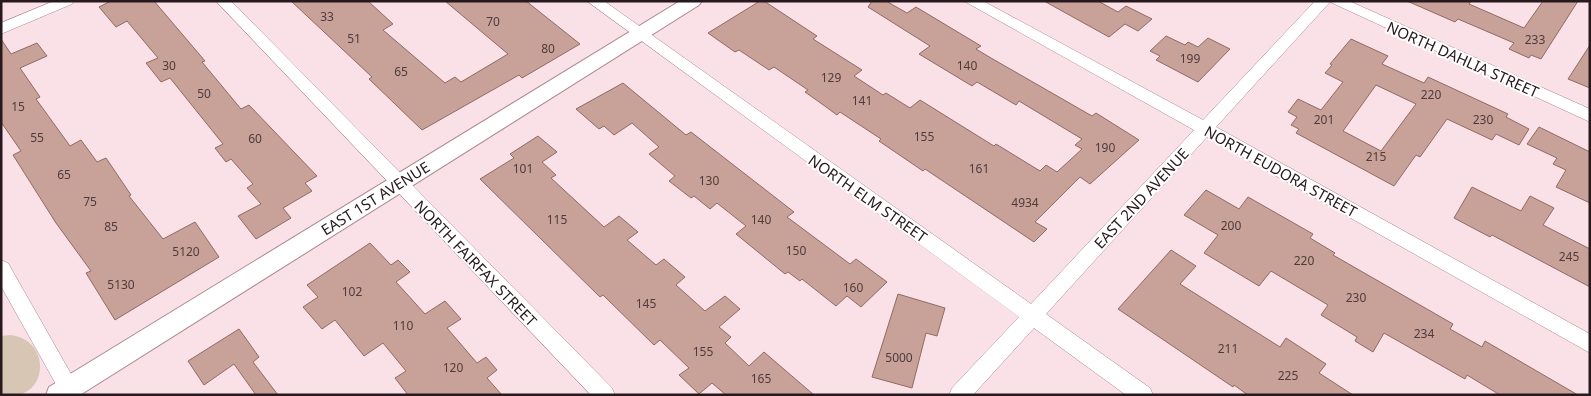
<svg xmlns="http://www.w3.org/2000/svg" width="1591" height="396" font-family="'Noto Sans',sans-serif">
<rect width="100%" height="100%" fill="#fae1e8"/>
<!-- green -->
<path fill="#d8c6b4" d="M 10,335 C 49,339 49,390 17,395 C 12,396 6,395 1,395 L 1,336 Z"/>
<!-- building -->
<path fill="#c8a199" stroke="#8f6b63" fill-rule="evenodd" d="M 111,1 L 154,1 L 205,61 L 202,62 L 241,109 L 249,105 L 317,176 L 305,183 L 312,191 L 283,208 L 291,218 L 256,239 L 238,216 L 261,204 L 247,188 L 253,184 L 231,159 L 226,162 L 215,148 L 223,144 L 170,78 L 161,82 L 146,63 L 158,58 L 127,21 L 116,27 L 99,7 Z
M 291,1 L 368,1 L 393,24 L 383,30 L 445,83 L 455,77 L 461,82 L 508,54 L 445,1 L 526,1 L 580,44 L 522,78 L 519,75 L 422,130 L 369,79 L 372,77 Z
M 760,1 L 764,1 L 817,36 L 813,39 L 862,70 L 854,76 L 883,95 L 886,93 L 910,108 L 920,100 L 994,146 L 996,144 L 1040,171 L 1046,165 L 1057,172 L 1082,149 L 1075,145 L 1082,139 L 1019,101 L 1016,105 L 977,82 L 972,86 L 919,54 L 930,46 L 868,7 L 872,1 L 886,1 L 907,13 L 916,7 L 981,46 L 976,49 L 991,58 L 1092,116 L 1096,113 L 1139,140 L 1090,184 L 1080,177 L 1035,222 L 1047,229 L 1034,242 L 925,169 L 923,171 L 879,141 L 881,139 L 840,112 L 837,115 L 822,104 L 805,92 L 808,90 L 774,67 L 769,70 L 739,50 L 735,52 L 708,33 Z
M 1044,1 L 1098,1 L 1118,12 L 1126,6 L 1152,19 L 1138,31 L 1125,24 L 1109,37 Z
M 1407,1 L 1471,1 L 1469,4 L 1524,28 L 1543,1 L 1578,1 L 1541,59 L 1531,55 L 1529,58 L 1509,49 L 1514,43 L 1458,19 L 1455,22 Z
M 1166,36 L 1185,45 L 1188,42 L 1198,47 L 1208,38 L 1230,49 L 1198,82 L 1156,60 L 1160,56 L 1150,51 Z
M 1,39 L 11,54 L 37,43 L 47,56 L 20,68 L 40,97 L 36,99 L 70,146 L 81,140 L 97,162 L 106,158 L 131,195 L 129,196 L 163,239 L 195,222 L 219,257 L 115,320 L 86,273 L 91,271 L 56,223 L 13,155 L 21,151 L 1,122 Z
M 1351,39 L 1388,56 L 1382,64 L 1424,83 L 1428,77 L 1508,114 L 1506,117 L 1529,129 L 1519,145 L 1496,134 L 1492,140 L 1447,119 L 1420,157 L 1416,155 L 1394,186 L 1296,133 L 1299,129 L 1291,125 L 1297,117 L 1288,112 L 1298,99 L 1321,110 L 1343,82 L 1325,73 L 1332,65 L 1330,64 ZM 1376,85 L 1416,104 L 1381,151 L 1343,131 Z
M 1590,45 L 1590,88 L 1568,79 Z
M 623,83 L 686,135 L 691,132 L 794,212 L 787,217 L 850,264 L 856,259 L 887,282 L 861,307 L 847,296 L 836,306 L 802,279 L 800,281 L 788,272 L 785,274 L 736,234 L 746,226 L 717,203 L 710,209 L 694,196 L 691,198 L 669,181 L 675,176 L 649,154 L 659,147 L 632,123 L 614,135 L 604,126 L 599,129 L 576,109 Z
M 1539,127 L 1590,152 L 1590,203 L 1556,187 L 1566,170 L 1553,164 L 1557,158 L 1527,144 Z
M 538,136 L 557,152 L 542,162 L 556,175 L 551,178 L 604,227 L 619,216 L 638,232 L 627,240 L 656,265 L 664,259 L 685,277 L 676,285 L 705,311 L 725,296 L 740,309 L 719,327 L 731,337 L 725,343 L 749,366 L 764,352 L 814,395 L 726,395 L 712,383 L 699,394 L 679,375 L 689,368 L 660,340 L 654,345 L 603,295 L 600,297 L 480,179 L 514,158 L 510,154 Z
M 1472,187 L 1521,211 L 1530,196 L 1554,208 L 1543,225 L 1590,249 L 1590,287 L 1492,235 L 1490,237 L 1454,218 Z
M 1206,190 L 1239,209 L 1248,197 L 1313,234 L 1310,238 L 1335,253 L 1333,255 L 1453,324 L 1450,329 L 1482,347 L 1485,341 L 1578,395 L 1500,395 L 1467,375 L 1465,379 L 1384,333 L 1373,352 L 1355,341 L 1357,337 L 1321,315 L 1328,305 L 1271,271 L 1259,286 L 1204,253 L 1218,235 L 1184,215 Z
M 370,243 L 391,265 L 398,260 L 410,272 L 396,282 L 425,314 L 445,301 L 461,319 L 447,328 L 477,363 L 486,357 L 497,370 L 487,378 L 502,395 L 408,395 L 395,378 L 406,371 L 383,343 L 364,356 L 335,320 L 322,329 L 303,307 L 318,297 L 307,285 Z
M 1171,250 L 1196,266 L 1180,284 L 1280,347 L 1286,338 L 1326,364 L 1319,373 L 1353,395 L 1248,395 L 1234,385 L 1233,387 L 1118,309 Z
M 898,294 L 945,308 L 937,336 L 926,333 L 912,388 L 872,377 Z
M 239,329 L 259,357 L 253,362 L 278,395 L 256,395 L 234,364 L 204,385 L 188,361 Z"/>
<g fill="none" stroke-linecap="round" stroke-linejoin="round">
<!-- minor casing -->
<g stroke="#aa8590" stroke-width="1">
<path id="minor" d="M 54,1 L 74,1 L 72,4 L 1,34 L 1,23 Z
M 216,1 L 231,1 L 612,388 L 615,395 L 591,395 Z
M 587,1 L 604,1 L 1031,304 L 1194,130 L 964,1 L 983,1 L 1203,120 L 1315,1 L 1349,1 L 1590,109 L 1590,122 L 1330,2 L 1216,127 L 1590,334 L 1590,353 L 1207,137 L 1046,314 L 1150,388 L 1153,395 L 1126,395 L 1034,328 L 973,395 L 949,395 L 952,388 L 1019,317 Z
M 1,260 L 8,263 L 83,395 L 62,395 L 1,286 Z"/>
</g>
<!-- tertiary casing -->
<g stroke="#aa8590" stroke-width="2">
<path id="tertiary" d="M 680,1 L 702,1 L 699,5 L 80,395 L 46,395 L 49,387 Z"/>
</g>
<!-- minor -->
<use href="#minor" fill="#fff" fill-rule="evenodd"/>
<!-- tertiary -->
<use href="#tertiary" fill="#fff" fill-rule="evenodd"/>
</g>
<g text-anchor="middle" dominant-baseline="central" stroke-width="4" stroke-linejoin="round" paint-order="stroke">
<!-- number labels -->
<g font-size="12" fill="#4f3b3c">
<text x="327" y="16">33</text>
<text x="493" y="21">70</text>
<text x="354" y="38">51</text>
<text x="1535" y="39">233</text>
<text x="548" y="48">80</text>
<text x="1190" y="58">199</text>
<text x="169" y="65">30</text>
<text x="967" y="65">140</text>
<text x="401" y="71">65</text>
<text x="831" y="77">129</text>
<text x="204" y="93">50</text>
<text x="1431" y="94">220</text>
<text x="862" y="100">141</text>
<text x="18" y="106">15</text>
<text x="1324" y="119">201</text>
<text x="1483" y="119">230</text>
<text x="924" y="136">155</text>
<text x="37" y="137">55</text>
<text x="255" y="138">60</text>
<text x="1105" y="147">190</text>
<text x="1376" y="156">215</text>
<text x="523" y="168">101</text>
<text x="979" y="168">161</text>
<text x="64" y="174">65</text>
<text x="709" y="180">130</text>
<text x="90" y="201">75</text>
<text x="1025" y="202">4934</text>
<text x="557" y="219">115</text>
<text x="761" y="219">140</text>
<text x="1231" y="225">200</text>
<text x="111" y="226">85</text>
<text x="796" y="250">150</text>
<text x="186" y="251">5120</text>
<text x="1569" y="256">245</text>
<text x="1304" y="260">220</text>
<text x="121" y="284">5130</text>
<text x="853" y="287">160</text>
<text x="352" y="291">102</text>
<text x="1356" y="297">230</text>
<text x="646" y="303">145</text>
<text x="403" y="325">110</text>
<text x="1424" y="333">234</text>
<text x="1228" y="348">211</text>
<text x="703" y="351">155</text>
<text x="899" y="357">5000</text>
<text x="453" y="367">120</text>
<text x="1288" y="375">225</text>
<text x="761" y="378">165</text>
</g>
<!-- street labels -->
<g font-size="15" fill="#27191d" stroke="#fff">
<text transform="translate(1463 59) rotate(24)">NORTH DAHLIA STREET</text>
<text transform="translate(1281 171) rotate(29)">NORTH EUDORA STREET</text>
<text transform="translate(375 198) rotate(-32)">EAST 1ST AVENUE</text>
<text transform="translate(868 198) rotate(35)">NORTH ELM STREET</text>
<text transform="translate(1141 198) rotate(-47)">EAST 2ND AVENUE</text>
<text transform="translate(476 263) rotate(46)">NORTH FAIRFAX STREET</text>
</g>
</g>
<!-- border -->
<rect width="1591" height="396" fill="none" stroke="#27191d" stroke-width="5"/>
</svg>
